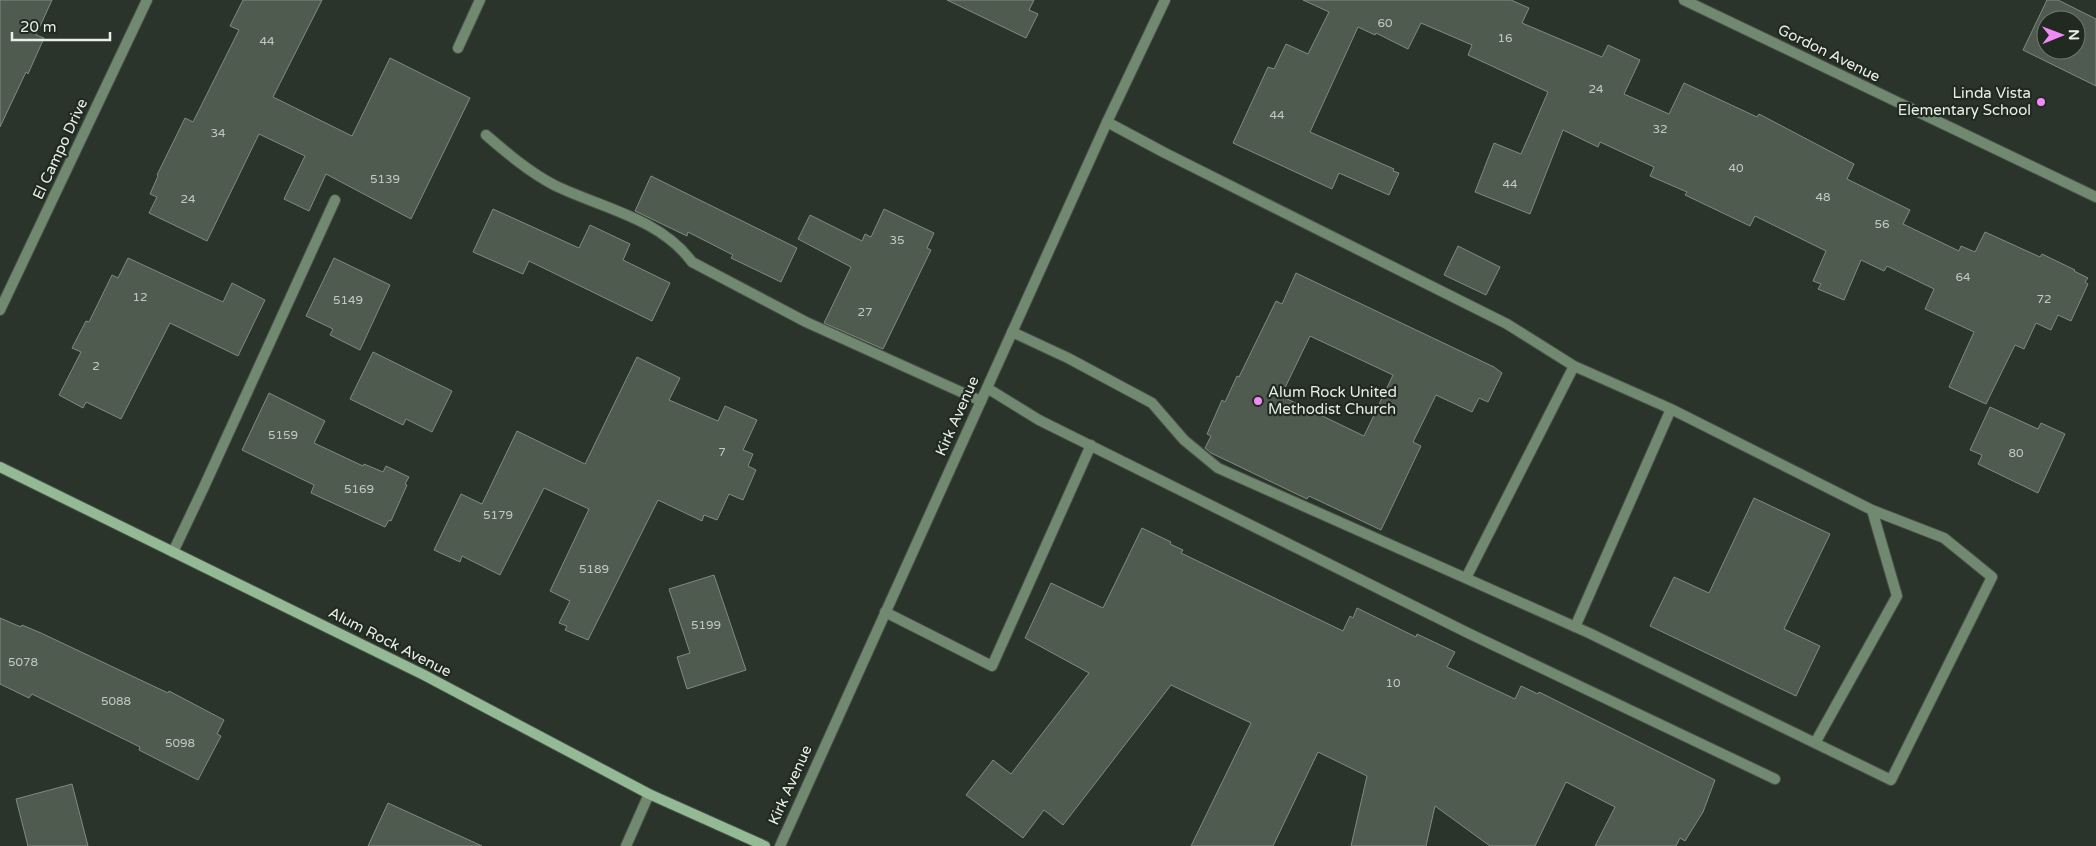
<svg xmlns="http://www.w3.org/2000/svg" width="2096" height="846" font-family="'Varela Round',sans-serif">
<rect width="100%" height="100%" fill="#2a342a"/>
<!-- building -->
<path fill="#505b50" stroke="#7f8b80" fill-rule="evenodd" d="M 0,0 L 52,0 L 36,35 L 44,38 L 28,74 L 26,72 L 0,127 Z
M 243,0 L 322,0 L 273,97 L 352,136 L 390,58 L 470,98 L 411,219 L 326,174 L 309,211 L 284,199 L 305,156 L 259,134 L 207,241 L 149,213 L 157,197 L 150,194 L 158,176 L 157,175 L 185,118 L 193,122 L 239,30 L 230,26 Z
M 947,0 L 1034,0 L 1029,10 L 1038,14 L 1026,38 Z
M 1303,0 L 1511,0 L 1529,8 L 1522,23 L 1602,57 L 1608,45 L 1640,60 L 1624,94 L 1669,114 L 1684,83 L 1757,117 L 1759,114 L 1854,164 L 1847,179 L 1910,210 L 1903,224 L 1959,251 L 1961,246 L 1975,252 L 1985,232 L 2040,257 L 2042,254 L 2075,270 L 2074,271 L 2088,278 L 2085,282 L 2088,284 L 2071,321 L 2058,315 L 2051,330 L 2036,323 L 2024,349 L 2015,345 L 1986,404 L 1949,387 L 1974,332 L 1925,309 L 1934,289 L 1887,266 L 1884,271 L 1861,260 L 1844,300 L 1818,289 L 1821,284 L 1813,281 L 1826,251 L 1755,216 L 1750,226 L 1685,195 L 1687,192 L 1650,176 L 1654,167 L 1600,142 L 1598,147 L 1563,130 L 1530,214 L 1475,192 L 1494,143 L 1521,154 L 1548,92 L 1468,55 L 1472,45 L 1421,23 L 1408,49 L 1376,33 L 1375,35 L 1358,27 L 1310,132 L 1394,169 L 1393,171 L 1399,173 L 1389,195 L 1339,173 L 1332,189 L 1233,143 L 1268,67 L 1274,69 L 1286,44 L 1308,54 L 1329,12 Z
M 2047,0 L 2058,0 L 2096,19 L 2096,86 L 2023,50 ZM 2046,20 L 2076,20 L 2076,50 L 2046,50 Z
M 651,176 L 797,248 L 781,282 L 731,258 L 733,255 L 688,232 L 687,236 L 635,211 Z
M 493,209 L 579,248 L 590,225 L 630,244 L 623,260 L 670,283 L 652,321 L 529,261 L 523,274 L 473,252 Z
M 884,209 L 934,233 L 927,248 L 931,250 L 883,349 L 824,323 L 851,267 L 798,239 L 810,215 L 862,241 L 865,234 L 871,237 Z
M 1458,246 L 1500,267 L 1486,295 L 1444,275 Z
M 128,258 L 223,302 L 232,283 L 265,300 L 238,356 L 170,323 L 121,419 L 86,402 L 83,408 L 59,395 L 81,352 L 72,348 L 86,321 L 89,322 L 112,275 L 118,278 Z
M 334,258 L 390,285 L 360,350 L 330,335 L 333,329 L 306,316 Z
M 1296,273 L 1494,367 L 1502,373 L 1488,402 L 1479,398 L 1472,412 L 1436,395 L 1413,442 L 1421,446 L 1381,530 L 1309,496 L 1307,499 L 1211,453 L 1205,448 L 1211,436 L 1207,434 L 1222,400 L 1225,402 L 1237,376 L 1239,377 L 1276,301 L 1282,304 ZM 1310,336 L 1393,375 L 1364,436 L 1281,396 Z
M 373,352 L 452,391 L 432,432 L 406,419 L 403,425 L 350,399 Z
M 637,357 L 680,378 L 669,400 L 718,421 L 725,406 L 757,420 L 743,450 L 753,454 L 748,466 L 756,470 L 743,500 L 729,494 L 717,520 L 704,515 L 702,521 L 658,500 L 588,640 L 565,630 L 567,626 L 559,623 L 570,601 L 550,591 L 589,509 L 544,488 L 500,575 L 462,556 L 460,562 L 434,550 L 461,494 L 482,504 L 517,431 L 585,464 Z
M 269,393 L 325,421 L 314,443 L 363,466 L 364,464 L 383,472 L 386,466 L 409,477 L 405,484 L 407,485 L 391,521 L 389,520 L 385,527 L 311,493 L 314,485 L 242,450 Z
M 1990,407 L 2038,429 L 2041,423 L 2065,434 L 2038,493 L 1978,464 L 1982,455 L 1970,450 Z
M 1754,498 L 1830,534 L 1784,629 L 1820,646 L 1796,696 L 1650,626 L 1674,577 L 1709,593 Z
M 1142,528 L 1171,542 L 1170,544 L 1183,550 L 1181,553 L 1343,631 L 1350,616 L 1353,618 L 1357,608 L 1416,637 L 1417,634 L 1455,652 L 1447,667 L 1515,699 L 1521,686 L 1538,694 L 1539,692 L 1715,780 L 1703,812 L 1685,841 L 1680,838 L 1676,846 L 1595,846 L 1615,807 L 1566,782 L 1535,846 L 1490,846 L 1435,806 L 1426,846 L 1351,846 L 1367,776 L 1318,752 L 1273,846 L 1191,846 L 1251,723 L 1171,685 L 1063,825 L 1044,810 L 1023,838 L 966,795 L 993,760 L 1011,774 L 1089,673 L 1025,638 L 1051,583 L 1103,608 Z
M 714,575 L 746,670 L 687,689 L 677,657 L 690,653 L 669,589 Z
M 0,618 L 21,627 L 22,625 L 41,633 L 168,693 L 169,691 L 224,720 L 217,734 L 221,736 L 198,780 L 139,750 L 140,747 L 32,694 L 29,698 L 0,684 Z
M 72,784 L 88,846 L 28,846 L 16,799 Z
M 388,803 L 482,846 L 368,846 Z"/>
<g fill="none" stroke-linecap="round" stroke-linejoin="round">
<!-- service casing -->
<g stroke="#485248" stroke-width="12">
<path id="service" d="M 458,48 L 480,0
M 1107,122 L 1165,153 L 1507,324 L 1574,366
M 486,135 C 507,153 529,172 554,185 C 601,208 660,218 692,262 L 806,322 L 981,401
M 1012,332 L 1068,358 L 1152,403 L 1184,440 L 1218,468 L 1589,633 L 1891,780 L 1992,577 L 1944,538 L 1872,510 L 1671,409
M 987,388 L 1039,420 L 1470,634 L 1775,779
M 173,552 L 203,489 L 335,200
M 1466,578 L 1574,366 L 1671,409 L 1575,627
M 885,612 L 992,666 L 1091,445
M 1815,743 L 1897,596 L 1872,510"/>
</g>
<!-- minor casing -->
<g stroke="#485248" stroke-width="12">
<path id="minor" d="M 1684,0 L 2096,197
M 0,310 L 147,0"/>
</g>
<!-- tertiary casing -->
<g stroke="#485248" stroke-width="12">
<path id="tertiary" d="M 626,846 L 649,794
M 780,846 L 1107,122 L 1165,0"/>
</g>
<!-- secondary casing -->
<g stroke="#485248" stroke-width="12">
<path id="secondary" d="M 0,467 L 424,675 L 649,794 L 765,846"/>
</g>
<!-- service -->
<use href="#service" stroke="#718871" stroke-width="10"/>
<!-- minor -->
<use href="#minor" stroke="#718871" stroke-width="10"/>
<!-- tertiary -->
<use href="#tertiary" stroke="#718871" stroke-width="10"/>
<!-- secondary -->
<use href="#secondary" stroke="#94b995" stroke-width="10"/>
</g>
<!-- markers -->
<g fill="#f08bf5" stroke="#212a21" stroke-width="2">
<circle cx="2041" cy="102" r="5"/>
<circle cx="1258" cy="401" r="5"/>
</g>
<g text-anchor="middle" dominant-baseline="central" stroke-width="4.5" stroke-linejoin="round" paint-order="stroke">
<!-- number labels -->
<g font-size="12" fill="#c2c9c2">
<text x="1385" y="23">60</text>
<text x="1505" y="38">16</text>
<text x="267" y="41">44</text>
<text x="1596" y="89">24</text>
<text x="1277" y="115">44</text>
<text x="1660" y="129">32</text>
<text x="218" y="133">34</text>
<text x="1736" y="168">40</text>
<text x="385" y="179">5139</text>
<text x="1510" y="184">44</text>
<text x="1823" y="197">48</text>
<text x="188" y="199">24</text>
<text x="1882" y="224">56</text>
<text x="897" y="240">35</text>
<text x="1963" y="277">64</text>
<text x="140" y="297">12</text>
<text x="2044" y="299">72</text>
<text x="348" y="300">5149</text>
<text x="865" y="312">27</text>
<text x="96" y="366">2</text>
<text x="283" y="435">5159</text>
<text x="722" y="452">7</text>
<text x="2016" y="453">80</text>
<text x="359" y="489">5169</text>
<text x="498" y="515">5179</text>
<text x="594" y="569">5189</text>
<text x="706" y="625">5199</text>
<text x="23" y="662">5078</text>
<text x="1393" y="683">10</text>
<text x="116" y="701">5088</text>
<text x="180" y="743">5098</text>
</g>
<!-- street labels -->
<g font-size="15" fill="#e8eee8" stroke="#212a21">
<text transform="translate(1829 53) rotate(26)">Gordon Avenue</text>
<text transform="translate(60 149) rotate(-65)">El Campo Drive</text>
<text transform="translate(957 416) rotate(-66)">Kirk Avenue</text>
<text transform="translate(390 642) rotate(27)">Alum Rock Avenue</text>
<text transform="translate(790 785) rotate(-66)">Kirk Avenue</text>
</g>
<!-- poi labels -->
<g font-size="15" fill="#e8eee8" stroke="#212a21" text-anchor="end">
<text x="2031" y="93">Linda Vista<tspan x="2031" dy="17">Elementary School</tspan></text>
<text x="1268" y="392" text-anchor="start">Alum Rock United<tspan x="1268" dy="17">Methodist Church</tspan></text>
</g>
</g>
<!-- north arrow -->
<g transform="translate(2061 35) rotate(89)"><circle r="24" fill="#212a21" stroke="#717871"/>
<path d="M0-4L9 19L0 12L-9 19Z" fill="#f08bf5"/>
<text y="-8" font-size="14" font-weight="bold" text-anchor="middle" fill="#e8eee8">N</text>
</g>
<!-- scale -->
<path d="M12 32v8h98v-8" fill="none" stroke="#e8eee8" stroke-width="2.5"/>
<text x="20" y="32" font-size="15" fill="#e8eee8" stroke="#212a21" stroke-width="4" paint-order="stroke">20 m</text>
</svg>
